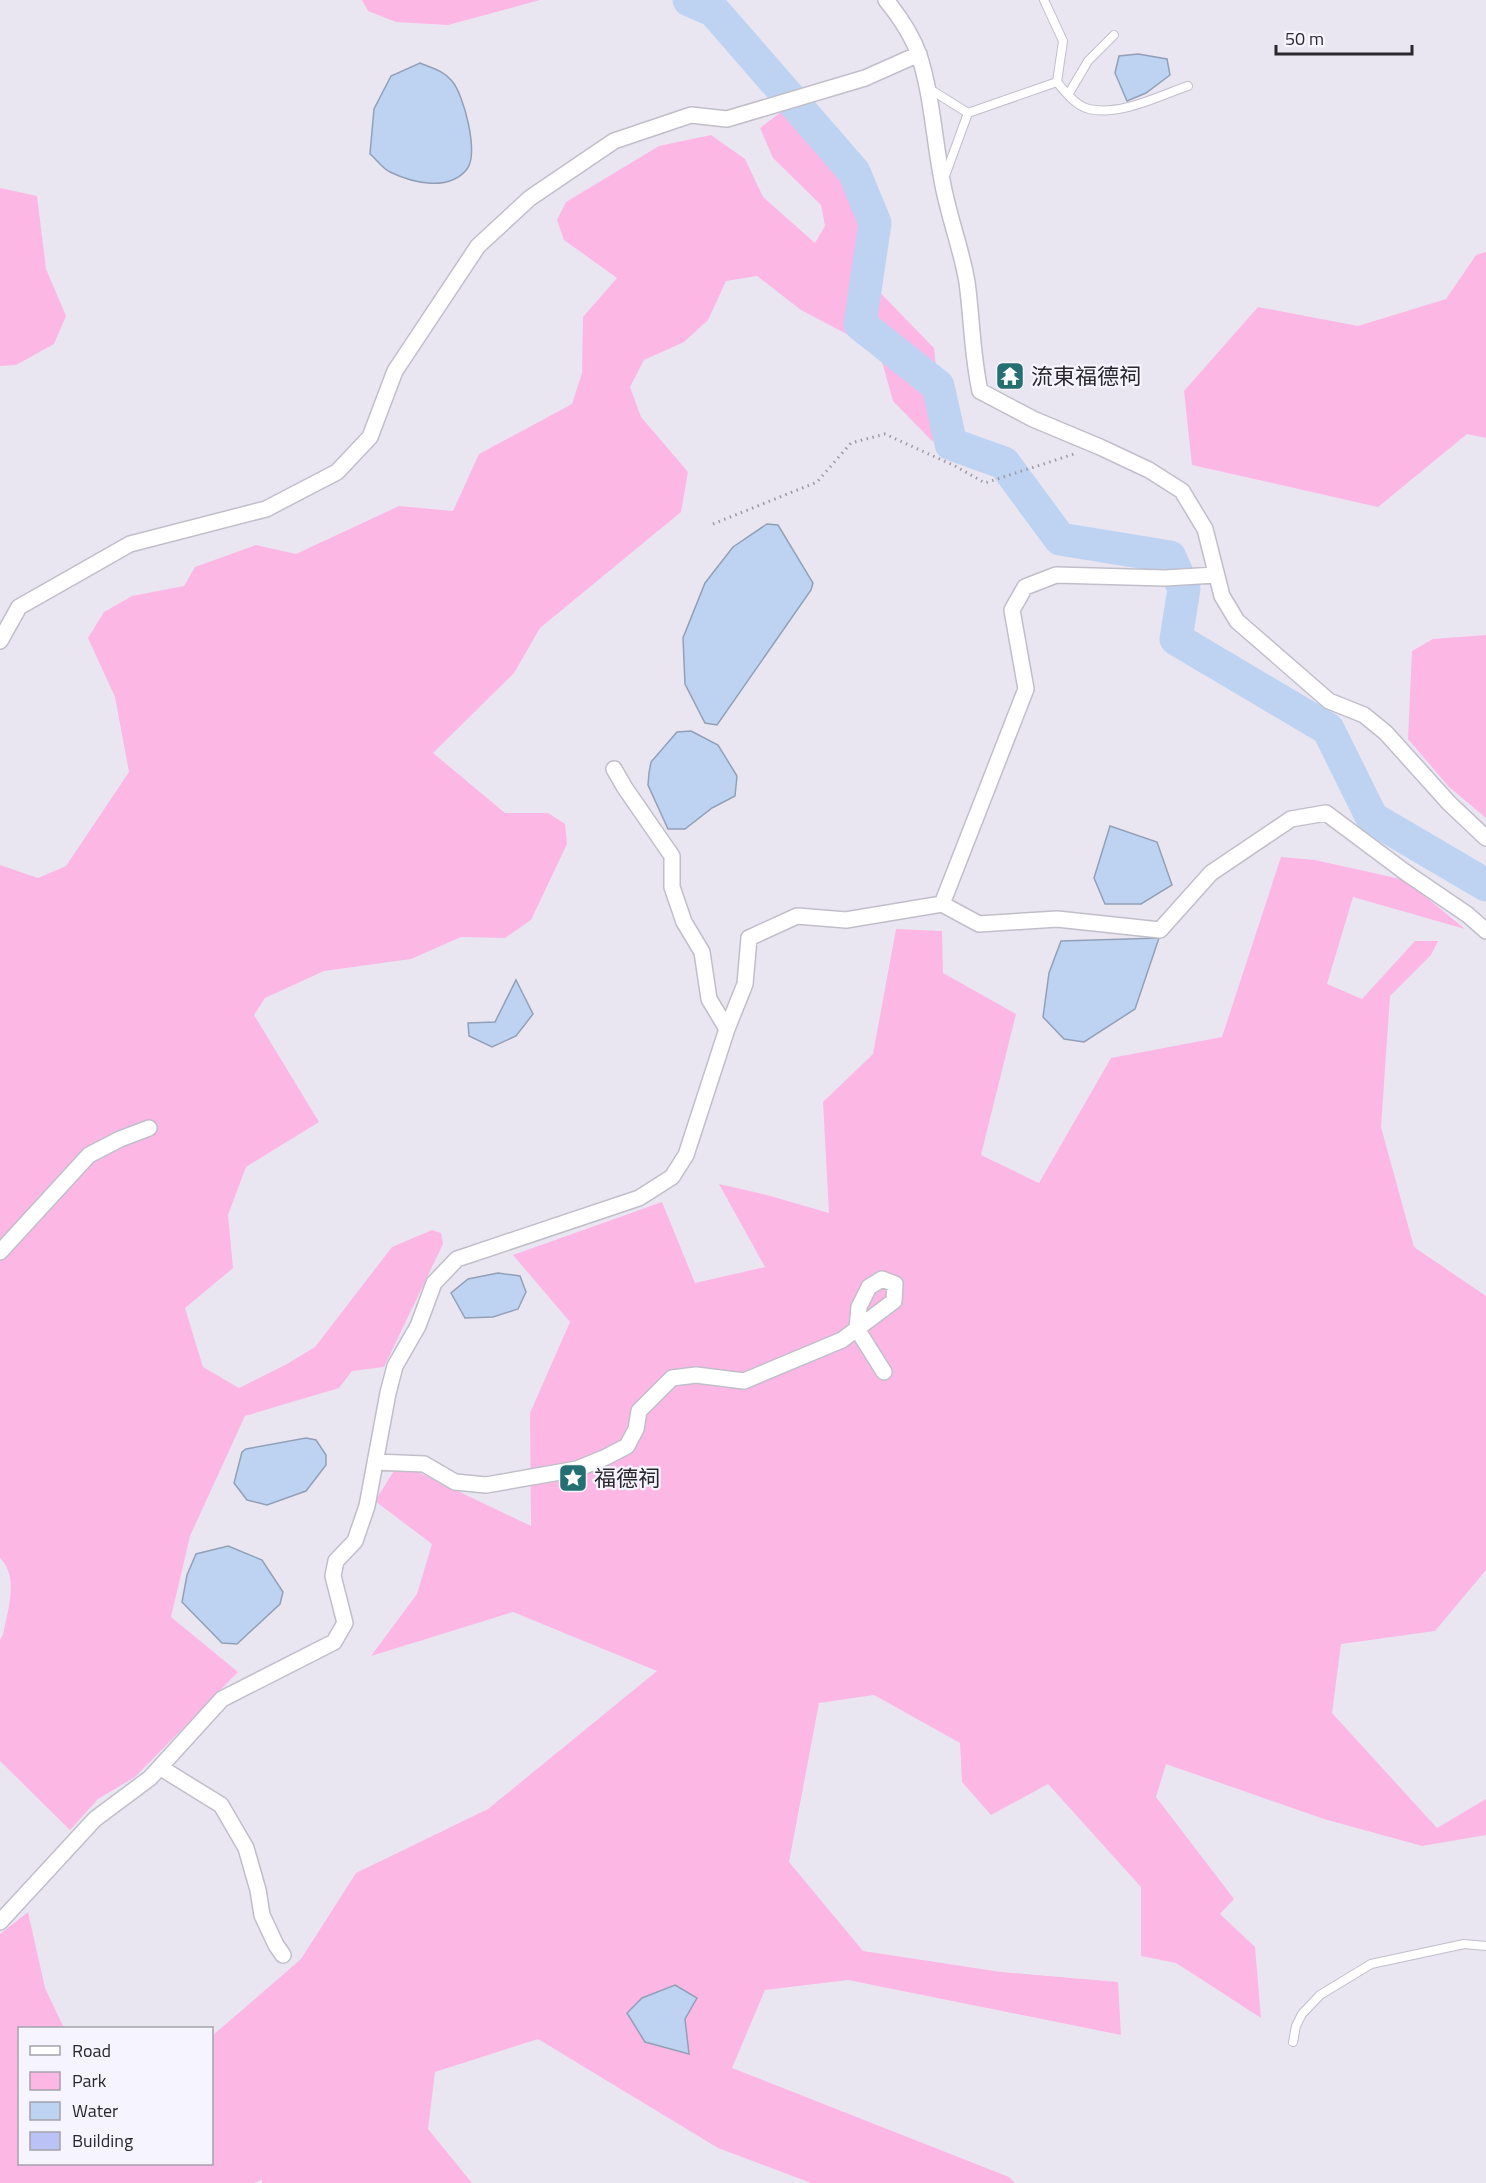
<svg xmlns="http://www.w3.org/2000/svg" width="1486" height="2183" font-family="'Titillium Web','Noto Sans TC',sans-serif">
<rect width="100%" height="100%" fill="#e9e6f2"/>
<!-- green -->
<path fill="#fdb7e5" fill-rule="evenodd" d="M 362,0 L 540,0 L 448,25 L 396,22 L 368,11 Z
M 785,109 L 820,131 L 883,214 L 862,274 L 934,348 L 943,437 L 932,441 L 893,401 L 879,351 L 801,310 L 757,276 L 726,281 L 708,320 L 684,342 L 644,360 L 630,387 L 641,417 L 688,472 L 681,512 L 540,628 L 514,673 L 433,753 L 505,813 L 548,813 L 565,824 L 567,844 L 531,920 L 505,938 L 461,937 L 411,959 L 324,971 L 265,998 L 254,1015 L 319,1122 L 246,1167 L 228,1215 L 233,1268 L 185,1308 L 203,1367 L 239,1388 L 287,1364 L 315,1347 L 392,1247 L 432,1230 L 441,1233 L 443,1244 L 384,1367 L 352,1371 L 339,1388 L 245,1416 L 190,1536 L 171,1617 L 238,1672 L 135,1777 L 98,1799 L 70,1830 L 0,1761 L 0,1640 L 3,1635 C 7,1611 20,1578 0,1558 L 0,865 L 38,878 L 66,866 L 129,772 L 115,697 L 88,638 L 104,612 L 132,596 L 184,586 L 195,567 L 256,545 L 296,554 L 399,506 L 453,511 L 479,454 L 572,404 L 582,373 L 583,317 L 617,278 L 564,240 L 557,220 L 566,202 L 659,146 L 711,135 L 745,159 L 763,197 L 815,243 L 825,226 L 821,205 L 773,158 L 760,128 Z
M 0,188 L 37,196 L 46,269 L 66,316 L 54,344 L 16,365 L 0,366 Z
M 1486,252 L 1486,438 L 1467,434 L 1378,507 L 1192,465 L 1184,391 L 1258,307 L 1358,326 L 1446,299 L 1476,255 Z
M 1486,635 L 1486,818 L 1449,787 L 1408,739 L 1412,651 L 1433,639 Z
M 1281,857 L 1315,860 L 1405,880 L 1465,929 L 1353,897 L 1327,984 L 1362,999 L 1415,941 L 1438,941 L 1431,955 L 1390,996 L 1381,1127 L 1414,1247 L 1486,1296 L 1486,1570 L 1435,1631 L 1341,1644 L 1332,1713 L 1437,1828 L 1486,1799 L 1486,1835 L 1422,1846 L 1324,1819 L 1166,1764 L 1156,1797 L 1234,1899 L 1220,1914 L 1255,1947 L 1261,2018 L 1176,1963 L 1141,1956 L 1141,1887 L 1048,1784 L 991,1815 L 962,1782 L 960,1743 L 874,1695 L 819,1703 L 789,1862 L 863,1951 L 1001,1972 L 1118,1982 L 1121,2035 L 848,1980 L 765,1990 L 732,2068 L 1009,2177 L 1015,2183 L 811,2183 L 718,2148 L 538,2039 L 435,2072 L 428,2129 L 472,2183 L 262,2183 L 262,2180 L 254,2183 L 0,2183 L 0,1934 L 28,1912 L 45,1988 L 64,2028 L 20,2028 L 20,2164 L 212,2164 L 212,2036 L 301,1959 L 356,1873 L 488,1809 L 657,1671 L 513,1612 L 371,1656 L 417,1594 L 432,1544 L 375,1501 L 399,1463 L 531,1526 L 530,1413 L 570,1322 L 513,1255 L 662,1202 L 695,1283 L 765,1267 L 719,1184 L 767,1195 L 829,1213 L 823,1102 L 873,1054 L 896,929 L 942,931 L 943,973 L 1016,1014 L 981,1155 L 1039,1183 L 1111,1058 L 1222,1037 ZM 697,1998 L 685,2019 L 688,2054 L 645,2042 Z"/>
<!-- water -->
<path fill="#bed3f2" stroke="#92a0b7" stroke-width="1.5" d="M 1138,54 L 1167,59 L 1170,75 L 1146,93 L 1127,101 L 1115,73 L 1119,56 Z
M 420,63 C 432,68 444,71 452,81 C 464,95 479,153 467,169 C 449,192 413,183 390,172 C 383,169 376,159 370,154 L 374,109 L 391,76 Z
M 767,524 L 778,525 L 813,583 L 811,590 L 717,725 L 705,723 L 685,684 L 683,638 L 705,583 L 733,547 Z
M 691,731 L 718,745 L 737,776 L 735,796 L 712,808 L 685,829 L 668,829 L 648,785 L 649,773 L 651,762 L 677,732 Z
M 1110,826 L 1157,842 L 1172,885 L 1141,904 L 1105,904 L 1094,878 Z
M 1159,938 L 1135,1009 L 1084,1042 L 1064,1039 L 1043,1017 L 1049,973 L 1061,941 Z
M 516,980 L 533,1014 L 516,1036 L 492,1047 L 469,1036 L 468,1023 L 495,1022 Z
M 498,1273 L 520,1276 L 526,1292 L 518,1309 L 493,1317 L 465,1318 L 451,1293 L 468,1279 Z
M 306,1438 L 316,1440 L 326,1455 L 326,1465 L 306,1491 L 267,1505 L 247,1500 L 234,1483 L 242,1452 L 246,1449 Z
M 228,1546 L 262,1560 L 283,1592 L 280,1604 L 237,1644 L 222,1643 L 182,1602 L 187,1575 L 196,1554 Z
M 675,1985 L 697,1998 L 685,2019 L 689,2054 L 645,2042 L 627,2013 L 642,1998 Z"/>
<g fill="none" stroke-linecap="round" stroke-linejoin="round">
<!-- river -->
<path stroke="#bed3f2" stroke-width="33" d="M 689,0 L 714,11 L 854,172 L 875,223 L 860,324 L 938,386 L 951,444 L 1004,463 L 1060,539 L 1170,557 L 1184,589 L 1176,639 L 1328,729 L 1372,818 L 1486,885"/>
</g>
<!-- building -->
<path fill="#bbc2f6" d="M 1009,364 L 1022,374 L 1011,388 L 998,378 Z"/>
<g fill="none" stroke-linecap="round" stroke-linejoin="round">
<!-- lane casing -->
<g stroke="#c1beca" stroke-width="10">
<path id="lane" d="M 1044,0 L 1063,41 L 1057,82
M 928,88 L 968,113 L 1057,82 C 1065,92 1076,106 1089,109 C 1121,116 1158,96 1188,86
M 1068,95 L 1088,61 L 1114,35
M 945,176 L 968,113
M 1293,2042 L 1296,2026 L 1302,2014 L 1320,1995 L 1371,1964 L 1464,1944 L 1486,1946"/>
</g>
<!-- street casing -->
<g stroke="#c1beca" stroke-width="18">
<path id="street" d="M 886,0 C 899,16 912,35 919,55 C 932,95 934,139 942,180 C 948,215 961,247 967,282 C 972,319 972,355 980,391 L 1033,419 L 1100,447 L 1149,470 L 1182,491 L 1205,529 L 1222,596 L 1237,621 L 1329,701 L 1364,715 L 1386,733 L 1449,803 L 1486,838
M 0,641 L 19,607 L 130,544 L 266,509 L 337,472 L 370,437 L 395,371 L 478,246 L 530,198 L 614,141 L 691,115 L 727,119 L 865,78 L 919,54
M 614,769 L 625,788 L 672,856 L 672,887 L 684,922 L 702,952 L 709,999 L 727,1029
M 942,904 L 1026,689 L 1012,610 L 1025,587 L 1056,575 L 1165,578 L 1216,575
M 0,1252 L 89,1155 L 120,1139 L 149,1128
M 376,1462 L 424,1464 L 455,1482 L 486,1485 L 577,1469 L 606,1457 L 627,1446 L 636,1429 L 639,1411 L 672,1378 L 696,1375 L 744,1381 L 842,1340 L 894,1301 L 895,1284 L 882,1279 L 869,1287 L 859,1307 L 857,1329 L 884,1372
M 161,1768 L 221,1805 L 246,1848 L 258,1890 L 262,1915 L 276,1945 L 283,1955
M 0,1922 L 95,1819 L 150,1778 L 222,1699 L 334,1642 L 345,1623 L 333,1576 L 336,1561 L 355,1541 L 367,1506 L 388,1393 L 395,1366 L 418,1326 L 434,1283 L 457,1259 L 639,1198 L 672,1177 L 686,1155 L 727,1029 L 745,984 L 749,938 L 797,916 L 846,920 L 942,904 L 979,924 L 1057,919 L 1160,930 L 1211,873 L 1291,819 L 1326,813 L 1405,872 L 1468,915 L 1486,931"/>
</g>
<!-- path -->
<path stroke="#9e9ba5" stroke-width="3" stroke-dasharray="1.5 4.5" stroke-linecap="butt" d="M 713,524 L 817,482 L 851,443 L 885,434 L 955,466 L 985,483 L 1074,454"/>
<!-- lane -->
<use href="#lane" stroke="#fff" stroke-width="8"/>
<!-- street -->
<use href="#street" stroke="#fff" stroke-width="15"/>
</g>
<!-- icons -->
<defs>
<g id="temple-square" transform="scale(1.5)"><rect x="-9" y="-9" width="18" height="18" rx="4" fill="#236f71" stroke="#f6f4fe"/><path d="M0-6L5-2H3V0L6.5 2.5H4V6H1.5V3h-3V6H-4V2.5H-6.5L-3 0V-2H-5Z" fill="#fff"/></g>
<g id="sight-square" transform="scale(1.5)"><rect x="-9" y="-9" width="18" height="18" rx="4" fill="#236f71" stroke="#f6f4fe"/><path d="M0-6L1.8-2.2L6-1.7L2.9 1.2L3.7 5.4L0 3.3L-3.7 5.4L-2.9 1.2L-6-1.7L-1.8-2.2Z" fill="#fff"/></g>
</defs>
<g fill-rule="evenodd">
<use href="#temple-square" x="1010" y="376"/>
<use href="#sight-square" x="573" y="1478"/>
</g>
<g text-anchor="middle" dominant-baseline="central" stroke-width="4.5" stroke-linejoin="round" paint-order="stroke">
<!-- poi labels -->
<g font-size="22" fill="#2a282d" stroke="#f6f4fe" text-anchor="start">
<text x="1031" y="376">流東福德祠</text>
<text x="594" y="1478">福德祠</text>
</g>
</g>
<!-- legend -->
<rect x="18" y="2027" width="195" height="138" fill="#f6f4fe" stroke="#a4a2aa" stroke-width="1.5"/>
<rect x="30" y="2046" width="30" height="9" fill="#ffffff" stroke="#a4a2aa" stroke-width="1.5"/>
<text x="72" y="2057" font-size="18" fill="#2a282d">Road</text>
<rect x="30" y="2072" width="30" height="18" fill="#fdb7e5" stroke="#a4a2aa" stroke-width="1.5"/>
<text x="72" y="2087" font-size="18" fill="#2a282d">Park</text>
<rect x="30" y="2102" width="30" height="18" fill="#bed3f2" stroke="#a4a2aa" stroke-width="1.5"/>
<text x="72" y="2117" font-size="18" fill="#2a282d">Water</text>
<rect x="30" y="2132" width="30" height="18" fill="#bbc2f6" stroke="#a4a2aa" stroke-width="1.5"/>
<text x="72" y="2147" font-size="18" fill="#2a282d">Building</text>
<!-- scale -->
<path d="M1276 45v9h136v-9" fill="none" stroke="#2a282d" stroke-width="3"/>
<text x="1285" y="45" font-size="18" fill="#2a282d" stroke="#f6f4fe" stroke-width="4.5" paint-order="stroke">50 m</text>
</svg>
